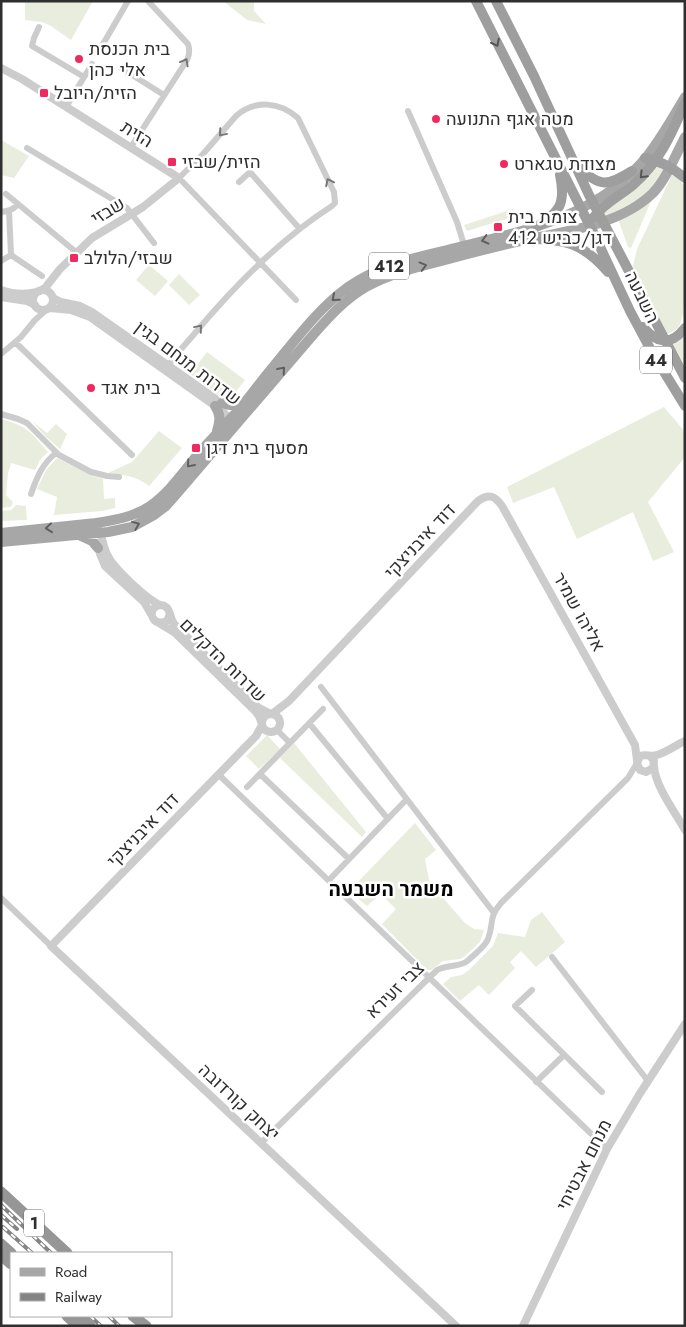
<svg xmlns="http://www.w3.org/2000/svg" width="686" height="1327" font-family="Jost,Heebo,sans-serif">
<rect width="100%" height="100%" fill="#fff"/>
<!-- green -->
<path fill="#e9eddd" d="M 25,1 L 93,1 L 71,40 L 51,26 L 42,22 L 25,20 Z
M 223,1 L 254,1 L 254,11 L 266,24 L 247,20 Z
M 1,140 L 29,156 L 14,178 L 1,175 Z
M 656,163 L 667,168 L 651,192 L 603,219 L 602,210 Z
M 672,175 L 680,180 L 685,187 L 685,294 L 683,314 L 681,322 L 678,328 L 674,331 L 665,335 L 635,273 L 633,266 L 637,249 Z
M 652,199 L 631,248 L 628,247 L 618,219 Z
M 513,209 L 516,216 L 467,231 L 464,225 Z
M 149,265 L 168,281 L 155,296 L 136,280 Z
M 179,274 L 200,295 L 189,305 L 169,285 Z
M 685,335 L 685,366 L 673,345 L 682,338 Z
M 207,352 L 245,380 L 228,402 L 190,374 Z
M 664,407 L 685,432 L 685,457 L 648,502 L 674,552 L 653,561 L 633,512 L 577,539 L 554,487 L 513,503 L 507,487 Z
M 1,419 C 27,426 31,432 48,452 L 40,460 L 35,470 L 11,463 L 8,473 L 6,495 L 13,502 L 11,507 L 1,508 Z
M 32,421 L 47,433 L 56,424 L 67,434 L 60,449 L 45,436 Z
M 159,431 L 182,448 L 149,486 C 137,476 123,475 108,473 L 132,462 Z
M 57,458 L 93,476 L 103,479 L 104,499 L 115,498 L 115,508 L 102,511 L 54,515 L 57,497 L 37,489 L 46,470 Z
M 16,505 L 26,506 L 27,520 L 1,521 L 1,511 L 11,510 Z
M 267,735 L 280,749 L 259,769 L 246,756 Z
M 294,743 L 366,832 L 362,837 L 280,758 Z
M 415,823 L 436,850 L 425,859 L 429,880 L 436,890 L 465,923 L 474,929 L 484,930 L 480,942 L 464,957 L 460,959 L 443,961 L 431,970 L 427,970 L 382,924 L 396,909 L 381,894 L 367,906 L 349,891 Z
M 542,912 L 565,942 L 536,967 L 521,951 L 510,962 L 515,968 L 489,995 L 479,985 L 460,1001 L 443,984 L 451,977 L 462,975 L 469,970 L 493,946 L 498,933 L 525,937 L 531,920 Z"/>
<g fill="none" stroke-linecap="round" stroke-linejoin="round">
<!-- minor -->
<path stroke="#ccc" stroke-width="6" d="M 39,27 L 34,38 L 32,46 L 84,77
M 99,51 L 128,1
M 121,68 L 164,95
M 66,107 L 92,64
M 408,111 L 457,222 L 465,248
M 131,147 L 187,60 C 190,54 190,50 188,44 L 148,1
M 27,148 L 127,208 L 154,243
M 239,182 L 250,172 L 299,228
M 6,194 L 76,252
M 9,211 L 11,255 L 42,276
M 1,212 C 9,211 13,210 18,204
M 1,261 L 11,255
M 15,342 L 132,455
M 1,354 L 21,337 L 35,320 L 46,310
M 166,369 C 174,356 185,345 195,333 C 235,285 279,240 332,206 L 335,203 L 334,192 L 298,118 C 280,102 255,99 236,116 L 203,154 L 179,178 L 296,300
M 1,414 L 18,419 L 27,423 L 59,455 L 91,472 L 107,476 L 119,477
M 31,494 C 37,477 42,464 56,453
M 321,687 L 494,913
M 309,723 L 388,819
M 277,730 L 290,743
M 218,774 L 607,1149
M 260,774 L 349,859
M 247,787 L 323,709
M 329,880 L 406,800
M 1,898 L 51,946
M 552,957 L 648,1081
M 532,990 L 515,1006 L 602,1092
M 536,1082 L 564,1055
M 261,1143 L 437,970 C 447,965 458,967 466,962 C 472,957 486,945 488,939 C 494,924 488,918 501,903 L 628,778 L 637,763"/>
<!-- tertiary -->
<path stroke="#ccc" stroke-width="8" d="M 1,68 L 22,79 L 179,178 L 143,207 L 92,238 L 60,269 L 45,288 L 40,291
M 1,290 C 13,294 25,295 37,292
M33 300a10 10 0 1 1 20 0a10 10 0 1 1-20 0Z
M 1,297 L 27,301 L 35,305
M 53,298 L 61,302 L 80,306 L 92,312 L 226,406
M 50,308 L 71,310 L 90,317 L 218,408 L 230,418 L 235,419
M 99,530 C 103,538 103,548 108,556 C 114,569 147,599 160,605
M 97,543 L 100,554 L 105,566 L 144,602 L 151,614
M 170,614 L 167,621 C 162,623 156,624 153,618 C 148,610 159,601 166,607 C 170,610 170,617 173,622 C 174,624 176,626 178,628 L 259,708 L 271,714
M 159,623 L 174,632 L 256,712 L 259,716 L 262,724
M 272,714 L 289,701 L 478,501 C 489,493 495,496 502,506 L 635,745 L 637,760
M262 723a9 9 0 1 1 18 0a9 9 0 1 1-18 0Z
M 262,725 L 256,736 L 51,946 L 456,1326
M 650,756 L 654,761 L 653,768 L 646,772 L 640,770 L 637,763 L 640,756 C 646,754 651,757 657,755 C 667,752 676,745 685,741
M 654,766 C 655,786 675,812 685,830
M 523,1326 L 607,1149 L 639,1095 L 685,1024"/>
<!-- primary -->
<path stroke="#a7a7a7" stroke-width="10" d="M 222,403 L 231,405 L 244,401
M 215,406 C 221,414 220,421 217,431
M 1,533 L 96,523 C 115,520 134,517 150,506 C 169,493 184,471 199,453 C 211,440 223,427 235,414 C 248,400 260,382 273,367 C 296,339 319,308 348,287 C 378,266 412,258 447,250 C 522,231 597,219 648,155 C 662,137 673,117 685,97
M 81,536 L 92,541 L 98,548
M 1,542 L 108,532 L 132,527 L 154,515 L 166,506 L 174,497 L 313,335 C 329,317 345,299 366,287 C 391,273 418,267 445,260 C 475,252 504,244 534,238 C 574,230 622,223 653,193 C 667,178 675,156 685,137"/>
<!-- trunk -->
<path stroke="#9e9e9e" stroke-width="10" d="M 476,1 L 594,234 L 630,311 L 653,354 L 685,406
M 496,1 L 534,76 L 589,195 L 685,378
M 645,158 C 659,160 674,169 685,178
M 579,167 C 600,188 608,186 632,171
M 594,217 C 604,203 620,196 633,185 C 660,161 671,135 685,103
M 536,227 C 560,213 566,203 560,175
M 528,239 C 565,239 583,243 608,272
M 643,327 C 657,344 671,346 685,328"/>
<!-- motorway -->
<path stroke="#969696" stroke-width="11" d="M 1,1192 L 67,1253
M 1,1244 L 11,1253
M 1,1255 L 11,1264
M 67,1316 L 78,1326
M 79,1316 L 90,1326
M 133,1316 L 146,1326"/>
<!-- rail casing -->
<g stroke="#848484" stroke-width="4">
<path id="rail" d="M 1,1205 L 51,1253
M 1,1215 L 17,1229
M 3,1227 L 32,1253
M 90,1316 L 101,1326
M 109,1316 L 119,1326"/>
</g>
<!-- rail -->
<use href="#rail" stroke="#fff" stroke-width="2" stroke-dasharray="5.5" stroke-linecap="butt"/>
</g>
<!-- one-way arrows -->
<defs><path id="oneway-chevron" d="M-2-3.5L2.5 0L-2 3.5" fill="none" stroke-width="1.6" stroke-linecap="round" stroke-linejoin="round" transform="scale(1.25)"/></defs>
<g stroke="#565656">
<use href="#oneway-chevron" transform="translate(496 43) rotate(63)"/>
<use href="#oneway-chevron" transform="translate(643 175) rotate(134)"/>
</g>
<g stroke="#767676">
<use href="#oneway-chevron" transform="translate(185 62) rotate(-61)"/>
<use href="#oneway-chevron" transform="translate(222 133) rotate(130)"/>
<use href="#oneway-chevron" transform="translate(329 182) rotate(-116)"/>
<use href="#oneway-chevron" transform="translate(199 328) rotate(-50)"/>
</g>
<g stroke="#5f5f5f">
<use href="#oneway-chevron" transform="translate(485 240) rotate(166)"/>
<use href="#oneway-chevron" transform="translate(423 266) rotate(-15)"/>
<use href="#oneway-chevron" transform="translate(335 298) rotate(139)"/>
<use href="#oneway-chevron" transform="translate(282 370) rotate(-49)"/>
<use href="#oneway-chevron" transform="translate(190 464) rotate(131)"/>
<use href="#oneway-chevron" transform="translate(136 525) rotate(-22)"/>
<use href="#oneway-chevron" transform="translate(49 528) rotate(174)"/>
</g>
<!-- markers -->
<g fill="#ee2a60" stroke="#fff" stroke-width="2">
<circle cx="79" cy="59" r="5"/>
<rect x="39" y="88" width="10" height="10" rx="2.5"/>
<circle cx="436" cy="119" r="5"/>
<rect x="167" y="157" width="10" height="10" rx="2.5"/>
<circle cx="504" cy="164" r="5"/>
<rect x="493" y="222" width="10" height="10" rx="2.5"/>
<rect x="69" y="253" width="10" height="10" rx="2.5"/>
<circle cx="91" cy="388" r="5"/>
<rect x="191" y="443" width="10" height="10" rx="2.5"/>
</g>
<g text-anchor="middle" dominant-baseline="central" stroke-width="5" stroke-linejoin="round" paint-order="stroke">
<!-- shield labels -->
<g fill="#fff" stroke="#6d6d6d" stroke-width="1">
<rect x="369" y="252.5" width="40" height="27" rx="4"/>
<rect x="640" y="346.5" width="32" height="27" rx="4"/>
<rect x="24" y="1209.5" width="20" height="27" rx="4"/>
</g>
<g font-size="16" font-weight="bold" fill="#2f2f2f">
<text x="389" y="266">412</text>
<text x="656" y="360">44</text>
<text x="34" y="1223">1</text>
</g>
<!-- poi labels -->
<g font-size="18" fill="#2f2f2f" stroke="#fff" text-anchor="start">
<text x="89" y="49">בית הכנסת<tspan x="89" dy="21">אלי כהן</tspan></text>
<text x="54" y="93">הזית/היובל</text>
<text x="446" y="119">מטה אגף התנועה</text>
<text x="182" y="162">הזית/שבזי</text>
<text x="514" y="164">מצודת טגארט</text>
<text x="508" y="217">צומת בית<tspan x="508" dy="21">דגן/כביש 412</tspan></text>
<text x="84" y="258">שבזי/הלולב</text>
<text x="101" y="388">בית אגד</text>
<text x="206" y="448">מסעף בית דגן</text>
</g>
<!-- street labels -->
<g font-size="18" fill="#2f2f2f" stroke="#fff">
<text transform="translate(137 134) rotate(32)">הזית</text>
<text transform="translate(108 211) rotate(-31)">שבזי</text>
<text transform="translate(642 297) rotate(64)">השבעה</text>
<text transform="translate(188 363) rotate(37)">שדרות מנחם בגין</text>
<text transform="translate(420 541) rotate(-47)">דוד איבניצקי</text>
<text transform="translate(579 612) rotate(61)">אליהו שמיר</text>
<text transform="translate(223 660) rotate(44)">שדרות הדקלים</text>
<text transform="translate(143 830) rotate(-46)">דוד איבניצקי</text>
<text transform="translate(395 990) rotate(-44)">צבי זעירא</text>
<text transform="translate(239 1102) rotate(43)">יצחק קורדובה</text>
<text transform="translate(584 1165) rotate(-63)">מנחם אבטיחי</text>
</g>
<!-- quarter labels -->
<g font-size="20" font-weight="bold" fill="#000" stroke="#fff">
<text x="391" y="889">משמר השבעה</text>
</g>
</g>
<!-- border -->
<rect width="686" height="1327" fill="none" stroke="#2f2f2f" stroke-width="5"/>
<!-- legend -->
<rect x="10" y="1252" width="162" height="65" fill="#ffffff" stroke="#acacac"/>
<rect x="20" y="1268" width="25" height="8" fill="#a7a7a7" stroke="#acacac"/>
<text x="55" y="1277" font-size="15" fill="#2f2f2f">Road</text>
<rect x="20" y="1293" width="25" height="8" fill="#848484" stroke="#acacac"/>
<text x="55" y="1302" font-size="15" fill="#2f2f2f">Railway</text>
</svg>
